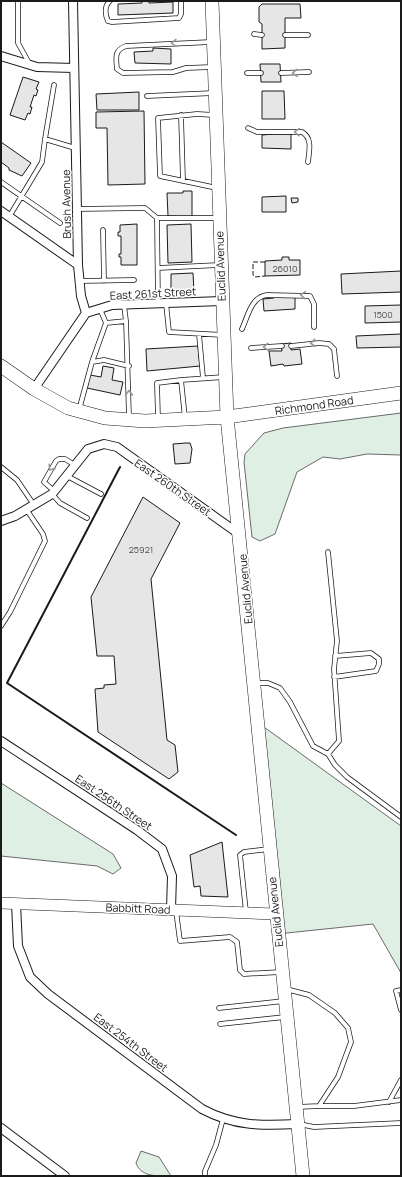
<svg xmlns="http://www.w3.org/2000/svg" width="402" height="1177" font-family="Manrope,sans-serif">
<rect width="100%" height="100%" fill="#fff"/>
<!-- green -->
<path fill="#e0efe3" stroke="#6a6a6a" d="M 401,413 L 401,455 L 367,454 L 340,459 L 323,457 L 297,472 L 275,534 L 260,541 L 252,537 L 244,462 L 245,454 L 264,433 L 283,428 Z
M 257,722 L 401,826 L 401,973 L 373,924 L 277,934 Z
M 1,783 L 113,854 L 121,868 L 113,874 L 97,866 L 1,856 Z
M 141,1151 L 159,1157 L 171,1176 C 156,1176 141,1177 136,1163 Z"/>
<!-- building -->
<path fill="#e6e6e6" stroke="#1a1a1a" d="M 142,1 L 149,1 L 149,3 L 173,2 L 173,13 L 118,15 L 118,4 L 142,3 Z
M 262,4 L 300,4 L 301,18 L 285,18 L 285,48 L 262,49 L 262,24 L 259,22 L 259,7 Z
M 153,48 L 171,49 L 171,64 L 135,63 L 134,52 L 153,51 Z
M 260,64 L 280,64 L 281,82 L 261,82 Z
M 23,77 L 39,82 L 36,89 L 38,90 L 36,96 L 34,95 L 30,107 L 32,107 L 30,114 L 28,113 L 25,120 L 10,115 Z
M 262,91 L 284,91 L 285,119 L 262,119 Z
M 139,92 L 139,110 L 97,110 L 96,94 Z
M 144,111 L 145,184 L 108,185 L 107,128 L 96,128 L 96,112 Z
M 274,134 L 291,134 L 291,149 L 262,148 L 262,135 Z
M 1,142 L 31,163 L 22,176 L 9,170 L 9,168 L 1,162 Z
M 183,191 L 192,191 L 192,217 L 168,216 L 167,193 L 183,193 Z
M 286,196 L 286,212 L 262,212 L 262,197 Z
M 291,198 L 298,198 L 298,202 L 292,203 Z
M 137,224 L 137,265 L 121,265 L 121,257 L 119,257 L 119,254 L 121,254 L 121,236 L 118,236 L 118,232 L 120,232 L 120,225 Z
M 191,224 L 192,262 L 168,263 L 167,225 Z
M 282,257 L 289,257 L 289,260 L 300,260 L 300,275 L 265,276 L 265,261 L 282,260 Z
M 401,271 L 401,292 L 342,294 L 341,274 Z
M 193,273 L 194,292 L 171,292 L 171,274 Z
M 274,297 L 295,297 L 295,309 L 264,311 L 263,299 L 274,298 Z
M 401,305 L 401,322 L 365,323 L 365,306 Z
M 401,334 L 401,347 L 357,348 L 356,336 Z
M 291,343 L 291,350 L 300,349 L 302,364 L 284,366 L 283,364 L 271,366 L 269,351 L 282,351 L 281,344 Z
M 198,346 L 200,366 L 147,371 L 146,349 Z
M 103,366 L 114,368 L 112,380 L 123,382 L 120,395 L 87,388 L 90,375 L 101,377 Z
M 186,443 L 190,443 L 192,449 L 190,463 L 175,464 L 173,444 Z
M 143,497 L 180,523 L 151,579 L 167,740 L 175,745 L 178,772 L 169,779 L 98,732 L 95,689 L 104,688 L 104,685 L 116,684 L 114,656 L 97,656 L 91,597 Z
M 222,842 L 228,897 L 201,896 L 200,886 L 194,887 L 190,855 Z"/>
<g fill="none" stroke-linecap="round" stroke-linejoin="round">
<!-- lane casing -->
<g stroke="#1a1a1a" stroke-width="5.5">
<path id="lane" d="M 18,1 L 18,43 L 29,63
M 110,1 C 104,6 105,15 108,21 L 112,22 L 179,18 L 181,14 L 181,1
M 254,34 L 262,35
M 285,35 L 308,35
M 211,42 L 126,46 C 114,50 116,58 117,69 L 123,73 L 173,72 L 186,68 L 212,67
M 247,73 L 261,73
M 281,73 L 309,72
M 54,85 L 45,139 L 75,148
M 147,96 L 214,93
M 181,115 L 183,181
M 214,115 L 197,114 L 158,118 L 160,176 L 217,188
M 248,128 L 257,132 L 302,132 C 313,138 309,152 308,162
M 1,182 L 60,223
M 77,209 L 145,208 L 157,218 L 218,218
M 9,217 L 42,162 L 45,139
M 157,218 L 158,303
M 103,230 L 104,281
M 158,268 L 219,265
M 80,281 L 134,280
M 166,303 L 169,332 L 223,335
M 124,305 L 126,321
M 100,309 L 106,323
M 242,329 C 248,316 251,297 267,295 L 310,296 L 314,304 L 314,327
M 199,334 L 203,378
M 291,346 L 319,343 L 329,344 L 334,349 L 337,376
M 251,348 L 282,346
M 92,362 L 104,360 L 129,366
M 79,410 L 92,362 L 106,323 L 126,321 L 129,417
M 158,418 L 157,383 L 181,380
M 185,418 L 181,380 L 224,377
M 1,467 L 17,480 L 34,505
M 67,476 L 101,494
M 54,491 L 44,482 L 56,461 L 59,459 L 65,459 L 75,465
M 52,494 L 60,503 L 87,518
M 328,552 L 337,641 L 334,669 L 339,741 L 328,754
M 1,626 L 10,612 L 45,541 L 43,534 L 26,509
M 334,677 L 376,671 L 379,664 L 379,659 L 371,653 L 335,656
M 256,683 L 268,683 L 280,688 L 290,702 L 313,746 L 328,754 L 335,765 L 347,777 L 401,817
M 176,911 L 180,941 L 230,937 L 237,942 L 240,970 L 244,974 L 281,972
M 246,912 L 240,855 L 244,852 L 269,849
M 286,989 L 309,995 L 335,1013 L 348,1028 L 351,1042 L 338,1077 L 319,1106 L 297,1107
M 401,990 L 396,991 L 401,1010
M 219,1008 L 284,1001
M 220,1024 L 285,1017
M 389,1102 L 401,1080
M 319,1106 L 354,1106 L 401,1100
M 299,1124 L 314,1127 L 401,1123
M 205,1176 L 205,1171 L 216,1145 L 223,1119"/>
</g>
<!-- street casing -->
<g stroke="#1a1a1a" stroke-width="10">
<path id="street" d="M 1,56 L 37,67 L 74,68
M 1,211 L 78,265
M 86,313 L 112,305 L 222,301
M 34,389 L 86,313 L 81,296 L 78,265 L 73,1
M 1,521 L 15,516 L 52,494 L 88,449 L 104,444 L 117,447 L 239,534
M 1,741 L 137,830 L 162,849 L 172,876 L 171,909
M 16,904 L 18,946 L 30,977 L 48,994 L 202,1109 C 234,1126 261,1126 297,1124
M 1,1128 L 65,1176"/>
</g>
<!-- secondary casing -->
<g stroke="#1a1a1a" stroke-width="12">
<path id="secondary" d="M 1,903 L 275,914"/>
</g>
<!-- primary casing -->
<g stroke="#1a1a1a" stroke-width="14">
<path id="primary" d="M 212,1 L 227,417 L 303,1176
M 1,366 L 34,389 L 68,408 L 105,418 L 145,421 L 227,417 L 401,393"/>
</g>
<!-- lane -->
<use href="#lane" stroke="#fff" stroke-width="4"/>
<!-- street -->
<use href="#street" stroke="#fff" stroke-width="8"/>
<!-- secondary -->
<use href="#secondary" stroke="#fff" stroke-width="11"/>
<!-- primary -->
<use href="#primary" stroke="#fff" stroke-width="13"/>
<!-- fence -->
<path stroke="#1a1a1a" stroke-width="1" stroke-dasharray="5 2" stroke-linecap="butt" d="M 265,262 L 253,262 L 253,275 L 255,277 L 265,276"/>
<!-- wall -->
<path stroke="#1a1a1a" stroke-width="2" d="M 120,467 L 7,683 L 236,835"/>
</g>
<!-- one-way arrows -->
<defs><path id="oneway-chevron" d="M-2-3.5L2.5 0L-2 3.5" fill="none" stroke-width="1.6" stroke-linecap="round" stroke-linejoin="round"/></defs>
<g stroke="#989898">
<use href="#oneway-chevron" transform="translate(174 43) rotate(178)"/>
<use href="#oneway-chevron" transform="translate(295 73) rotate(179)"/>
<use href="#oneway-chevron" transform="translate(297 132) rotate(-175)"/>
<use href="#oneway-chevron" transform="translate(303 295) rotate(-174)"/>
<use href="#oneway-chevron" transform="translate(313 343) rotate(174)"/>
<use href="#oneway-chevron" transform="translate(266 347) rotate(177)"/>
<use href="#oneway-chevron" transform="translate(129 393) rotate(-91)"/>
<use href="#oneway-chevron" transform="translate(51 468) rotate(125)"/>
</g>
<g text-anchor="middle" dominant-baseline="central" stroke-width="3" stroke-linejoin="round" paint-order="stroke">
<!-- number labels -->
<g font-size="9" fill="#4d4d4d">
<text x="285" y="268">26010</text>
<text x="383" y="314">1500</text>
<text x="141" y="549">25921</text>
</g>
<!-- street labels -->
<g font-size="11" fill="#1a1a1a" stroke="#fff">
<text transform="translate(66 204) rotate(-91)">Brush Avenue</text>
<text transform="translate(220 266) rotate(-92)">Euclid Avenue</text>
<text transform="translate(153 293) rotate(-3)">East 261st Street</text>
<text transform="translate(314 405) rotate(-8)">Richmond Road</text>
<text transform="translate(173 487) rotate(35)">East 260th Street</text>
<text transform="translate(245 589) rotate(-95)">Euclid Avenue</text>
<text transform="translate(114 802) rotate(34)">East 256th Street</text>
<text transform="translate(138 908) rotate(2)">Babbitt Road</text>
<text transform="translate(275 912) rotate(-96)">Euclid Avenue</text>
<text transform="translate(131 1042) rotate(37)">East 254th Street</text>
</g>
</g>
<!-- border -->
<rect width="402" height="1177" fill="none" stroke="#1a1a1a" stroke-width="4"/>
</svg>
